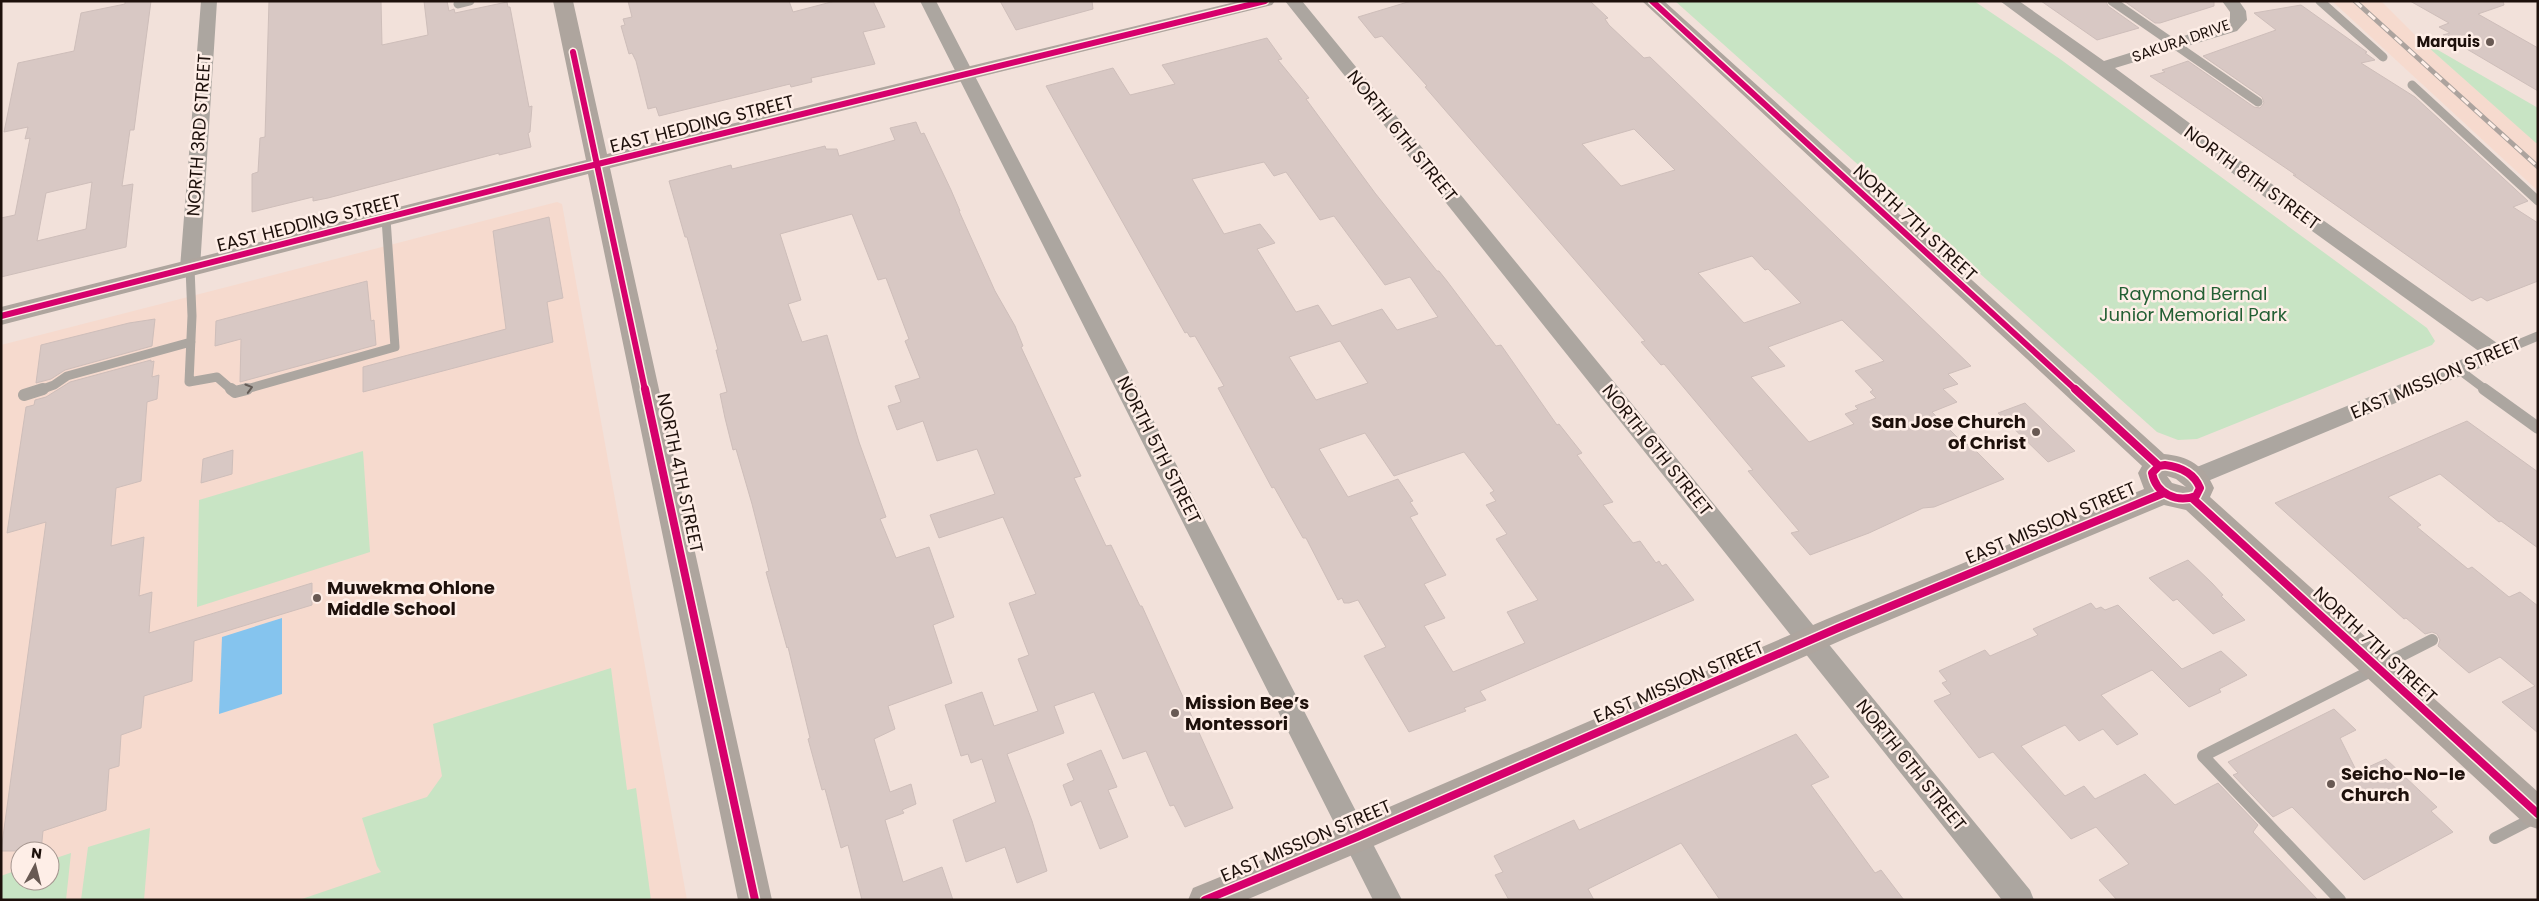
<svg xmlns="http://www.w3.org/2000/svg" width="2539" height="901" font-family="Poppins,sans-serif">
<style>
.built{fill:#f6dace;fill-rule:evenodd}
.green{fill:#c8e4c4}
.water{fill:#85c4ee}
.building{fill:#d8c8c4;stroke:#cebeba;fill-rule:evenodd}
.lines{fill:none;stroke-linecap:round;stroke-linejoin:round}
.lane-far1{stroke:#aca6a0;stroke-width:9}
.lane{stroke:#aca6a0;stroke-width:12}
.street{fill:#aca6a0;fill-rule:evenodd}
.secondary{fill:#aea59e;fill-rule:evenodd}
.rail-casing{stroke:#aca39e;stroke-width:5}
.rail{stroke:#feeee7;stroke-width:3;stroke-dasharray:9;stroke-linecap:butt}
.cycleway-far1-casing{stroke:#feeee7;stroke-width:9}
.cycleway-casing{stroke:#feeee7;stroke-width:11}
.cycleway-far1{stroke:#d6006c;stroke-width:6}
.cycleway{stroke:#d6006c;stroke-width:8}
.oneway{stroke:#645b56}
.poi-dot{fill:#685953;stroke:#feeee7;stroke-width:2}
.labels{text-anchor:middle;stroke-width:5;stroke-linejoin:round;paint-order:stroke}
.far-street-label{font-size:15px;fill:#1d100b;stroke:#feeee7}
.far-poi-label{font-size:15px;font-weight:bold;fill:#1d100b;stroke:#feeee7;text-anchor:end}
.street-label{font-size:18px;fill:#1d100b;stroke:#feeee7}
.park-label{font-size:18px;fill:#225f33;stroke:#feeee7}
.poi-label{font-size:18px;font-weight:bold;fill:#1d100b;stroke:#feeee7;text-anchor:start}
</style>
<rect width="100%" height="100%" fill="#f2e1da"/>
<path class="built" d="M2332,1H2381L2419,39L2538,144V191Z
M557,202L562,204L687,900H1V345ZM20,851H50V881H20Z"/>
<path class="green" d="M1675,1H1974L2060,59L2427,328L2435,341L2432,345L2197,439L2178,440L2157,432Z
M2419,39L2538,108V143H2536Z
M363,451L370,552L197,607L199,500Z
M611,668L627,790L636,788L651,900H299L381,872L377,866L362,818L427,797L442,776L433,724Z
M150,828L144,900H81L88,847Z
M71,853L66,900H1V876L20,869V881H50V860Z"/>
<path class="water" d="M282,618V694L219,714L222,637Z"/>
<path class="building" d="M125,1H151L134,130H130L122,186L133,184L126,247L1,277V218L15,215L30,138L25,139L28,127L4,132L18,63L74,51L81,13L125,4ZM92,182L86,229L37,241L46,193Z
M269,1H381L382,45L428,35L424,1H447L449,11L454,9L455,13L507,2L508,7H510L529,107L532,106L530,132L528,133L531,147L499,155V153L328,198L313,201V197L252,212V174L258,172L260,138L265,137Z
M628,1H789L793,12L835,1H873L885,27L863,32L875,64L811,78L812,82L791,87L790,84L659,116L656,107L648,109L636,61L632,53L629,54L621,26L625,25L623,19L632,17Z
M1000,1H1092L1093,9L1016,30Z
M1411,1H1590L1608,18L1605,19L1609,25L1644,58L1650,57L1971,366L1948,374L1958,384L1943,389L1957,402L1932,412L1965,445L1969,444L2004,479L1934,507L1923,508L1869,533L1810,555L1791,533L1799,531L1748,471L1753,470L1664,364L1661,365L1641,342L1645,341L1425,87L1427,86L1382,36L1375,38L1358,17ZM1634,129L1675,170L1621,186L1582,144ZM1752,256L1765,270L1768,269L1801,303L1744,323L1698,273ZM1842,320L1884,361L1855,371L1873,390L1870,392L1876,398L1855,406L1858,409L1845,414L1854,424L1809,442L1751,377L1785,366L1768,347Z
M2041,1H2106L2108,6L2139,28L2097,40Z
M2124,1H2214V6L2160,23H2155Z
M2410,1H2503L2504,5L2478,14L2538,48V91L2443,35L2450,33L2439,27L2449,23Z
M2301,5L2367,52L2365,53L2375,60L2361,63L2415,97L2528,201L2513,207L2538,223V281L2487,301L2481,297L2472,301L2293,175H2296L2150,76L2165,72L2162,70L2188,61L2254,107L2260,108L2264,103L2262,97L2203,56L2276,30L2254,13Z
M1267,38L1282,59L1278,60L1309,98L1306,99L1375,193L1437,271H1439L1447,281L1496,346L1501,345L1557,425L1559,424L1582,453L1577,455L1613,502L1603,505L1633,543L1640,541L1656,563L1659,561L1662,566L1666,564L1694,600L1480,691L1486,700L1464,708L1466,711L1409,732L1364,656L1386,647L1358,600L1349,603H1344L1342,598L1338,600L1306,538H1303L1274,487L1272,488L1218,388L1224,386L1195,336L1190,337L1187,332L1185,333L1046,86L1113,68L1130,95L1175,84L1162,65ZM1264,162L1274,176L1286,172L1320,220L1334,216L1385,285L1410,277L1438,317L1397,330L1382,309L1332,326L1318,305L1296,312L1257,249L1275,243L1260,224L1224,234L1192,179ZM1340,341L1368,383L1316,400L1289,357ZM1365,433L1394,476L1464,452L1494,491L1490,493L1496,501L1486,505L1507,534L1496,539L1538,600L1507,612L1525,643L1453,672L1424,626L1445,618L1424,584L1446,575L1410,517L1418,514L1410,502L1413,501L1398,479L1348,497L1319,449Z
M916,122L921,134L924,133L951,190L960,211H959L995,291L1015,326L1023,346L1021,347L1081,476L1074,478L1106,546L1111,545L1140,606H1142L1233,808L1185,827L1174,805L1170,806L1146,751L1123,759L1094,692L1054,706L1064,733L1007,754L1032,821L1047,871L1017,883L1005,847L966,862L953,820L996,802L982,759L971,763L968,754L961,756L945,705L982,692L994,726L1038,711L1018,659L1029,655L1009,603L1036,594L1003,517L939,538L930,515L995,494L977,449L937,461L923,421L897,430L888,406L901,402L895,386L920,378L905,341L909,339L886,278L878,280L852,214L780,234L801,300L788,304L802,342L827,335L859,442L886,517L880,519L896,558L929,547L954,617L933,625L952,683L888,706L895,729L874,739L890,792L911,784L916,804L902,810L904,813L885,820L903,882L942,867L953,900H862L848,845L841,848L825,789L822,790L808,739L810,738L788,647L787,648L766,572L769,571L752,504L736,449L733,450L725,418L720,394L727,392L716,350H718L687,237H685L669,181L731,165L732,169L825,146L826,149H837L839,156L895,140L890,128Z
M549,217L563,298L547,302L553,342L363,392V367L506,329L493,231Z
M367,281L371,321L374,320L376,345L240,382L241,339L215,346L216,321Z
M155,319L152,346L65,370L51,379L36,383L41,345L129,323Z
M151,360V362L154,361L152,377L159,375L157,399L147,402L141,481L116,488L111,546L144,537L139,596L152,592L149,633L312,583V605L194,641L192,681L144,696L141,728L121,735L119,766L109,769L106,810L43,831L41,851H1L46,522L7,533L26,407L34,405L35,400L46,397L70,382Z
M2025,403L2075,451L2048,462L1998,413Z
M2467,421L2538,472V548L2501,521L2499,522L2440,474L2388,497L2421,525L2417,527L2468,569L2472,567L2509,597L2520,592L2538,606V733L2502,702L2535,686L2500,657L2469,673L2438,646L2440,640L2437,634L2432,632L2425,634L2406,618L2404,619L2275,503Z
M233,450L232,474L201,483L203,459Z
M2188,560L2212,583L2223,595L2221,596L2245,620L2213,634L2177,599L2173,601L2149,578Z
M2091,603L2096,609L2101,607L2105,610L2118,605L2182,669L2221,651L2247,675L2219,689L2221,692L2189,707L2152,670L2101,695L2138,734L2117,745L2103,729L2079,741L2065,725L2021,746L2065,796L2084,786L2095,799L2145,774L2175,805L2218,783L2258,825L2253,832L2318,900H2117L2099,880L2129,864L2096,827L2071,839L1993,752L1979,758L1934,701L1951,694L1942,683L1947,681L1939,671L1985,650L1990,656L2038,635L2033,629Z
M2334,709L2356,730L2340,738L2357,772L2386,759L2437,807L2431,811L2453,832L2364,880L2292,807L2273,817L2233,775L2238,773L2228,762Z
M1796,734L1829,777L1811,785L1875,873L1881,870L1904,900H1720L1681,843L1588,889L1594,900H1509L1495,875L1503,872L1494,856L1574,820L1579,830Z
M1101,750L1117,787L1108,790L1128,837L1100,849L1081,801L1071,806L1063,785L1074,780L1067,764Z"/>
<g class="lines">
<path class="lane-far1" d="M2112,1L2258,102
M2320,1L2383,57
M458,4L470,1
M2412,85L2538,201
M190,268L192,316L189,382L217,377L232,390
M2497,353L2538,336
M2458,369L2486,390
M40,390L54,385L67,376L191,342
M243,390L395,347L386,219"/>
<path class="lane" d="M231,389L235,392L247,389
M2484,389L2538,428
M24,395L43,389
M2495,838L2536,817
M2340,900L2203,756L2432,640"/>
<path class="street" d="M201,1H217L200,268L197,273L190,275L183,273L180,268Z
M920,1H936L1402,900H1373Z
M1285,1H1302L2030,890L2034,900H2002Z
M2000,1H2019L2104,61L2225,23L2230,19V12L2222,1H2239L2246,11L2247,20L2237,31L2115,68L2276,187L2504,348L2508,353L2504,358L2203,483L2195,486L2187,483L2184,477L2187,471L2480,352L2262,195Z"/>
<path class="secondary" d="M553,1H573L607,154L1239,1H1275L1272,5L610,168L772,900H738L588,174L1,325V307L586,160Z
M1642,1H1664L2164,454C2188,456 2205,466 2214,488L2210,497L2538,792V829L2526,825L2186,510L2164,505L1849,637L1369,848L1246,900H1188L1193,888L1345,826L1827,619L2144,489L2138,473L2142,466ZM2167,476L2176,479L2186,487L2172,483Z"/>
<defs>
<path id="rail" d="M2355,1L2538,167"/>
</defs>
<use href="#rail" class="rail-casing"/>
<use href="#rail" class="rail"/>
<defs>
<path id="cycleway-far1" d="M1652,1L2076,390
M573,52L645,390
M1,316L561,173L1265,1"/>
<path id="cycleway" d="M645,389L755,900
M2075,389L2159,466
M2165,465C2181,467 2194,473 2200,488L2196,496C2177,503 2156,494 2152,473L2159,466Z
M2192,498L2538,814
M1205,900L1357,837L1838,628L2164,493"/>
</defs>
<use href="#cycleway-far1" class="cycleway-far1-casing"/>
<use href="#cycleway" class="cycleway-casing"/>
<use href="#cycleway-far1" class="cycleway-far1"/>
<use href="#cycleway" class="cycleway"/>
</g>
<defs><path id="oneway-chevron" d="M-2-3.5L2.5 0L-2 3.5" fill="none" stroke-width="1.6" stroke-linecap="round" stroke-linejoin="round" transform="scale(1.25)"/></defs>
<use class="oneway" href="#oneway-chevron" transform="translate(249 388) rotate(-16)"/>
<g class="poi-dot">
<circle cx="2490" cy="42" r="5"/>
<circle cx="2036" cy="432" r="5"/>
<circle cx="317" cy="598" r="5"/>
<circle cx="1175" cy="713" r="5"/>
<circle cx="2331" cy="784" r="5"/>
</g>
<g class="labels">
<g class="far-street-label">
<text transform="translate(2181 41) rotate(-19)" y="5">SAKURA DRIVE</text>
</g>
<g class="far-poi-label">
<text x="2480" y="47">Marquis</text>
</g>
<g class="street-label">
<text transform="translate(702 124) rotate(-14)" y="6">EAST HEDDING STREET</text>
<text transform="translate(199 135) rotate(-86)" y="6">NORTH 3RD STREET</text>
<text transform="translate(1402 136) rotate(51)" y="6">NORTH 6TH STREET</text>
<text transform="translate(2252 178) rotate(36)" y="6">NORTH 8TH STREET</text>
<text transform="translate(309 223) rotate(-14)" y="6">EAST HEDDING STREET</text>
<text transform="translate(1915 223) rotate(43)" y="6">NORTH 7TH STREET</text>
<text transform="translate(2436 378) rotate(-23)" y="6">EAST MISSION STREET</text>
<text transform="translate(1159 450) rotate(63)" y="6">NORTH 5TH STREET</text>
<text transform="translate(1657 450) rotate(51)" y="6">NORTH 6TH STREET</text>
<text transform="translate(680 473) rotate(78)" y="6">NORTH 4TH STREET</text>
<text transform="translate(2051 523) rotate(-23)" y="6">EAST MISSION STREET</text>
<text transform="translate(2375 645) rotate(43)" y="6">NORTH 7TH STREET</text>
<text transform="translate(1679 682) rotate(-23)" y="6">EAST MISSION STREET</text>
<text transform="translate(1911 765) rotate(51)" y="6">NORTH 6TH STREET</text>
<text transform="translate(1306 841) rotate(-23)" y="6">EAST MISSION STREET</text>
</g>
<g class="park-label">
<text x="2193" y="300">Raymond Bernal<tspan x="2193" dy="21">Junior Memorial Park</tspan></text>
</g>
<g class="poi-label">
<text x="2026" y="428" text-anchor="end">San Jose Church<tspan x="2026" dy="21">of Christ</tspan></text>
<text x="327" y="594">Muwekma Ohlone<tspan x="327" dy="21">Middle School</tspan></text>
<text x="1185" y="709">Mission Bee’s<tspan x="1185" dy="21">Montessori</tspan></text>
<text x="2341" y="780">Seicho-No-Ie<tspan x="2341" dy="21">Church</tspan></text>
</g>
</g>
<rect width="2539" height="901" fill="none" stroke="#1d100b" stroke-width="5"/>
<g transform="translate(35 866) rotate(7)"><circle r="24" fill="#feeee7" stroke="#a4958f"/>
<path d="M0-4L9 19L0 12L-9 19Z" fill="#685953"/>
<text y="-8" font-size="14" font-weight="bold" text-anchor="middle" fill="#1d100b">N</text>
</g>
</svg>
